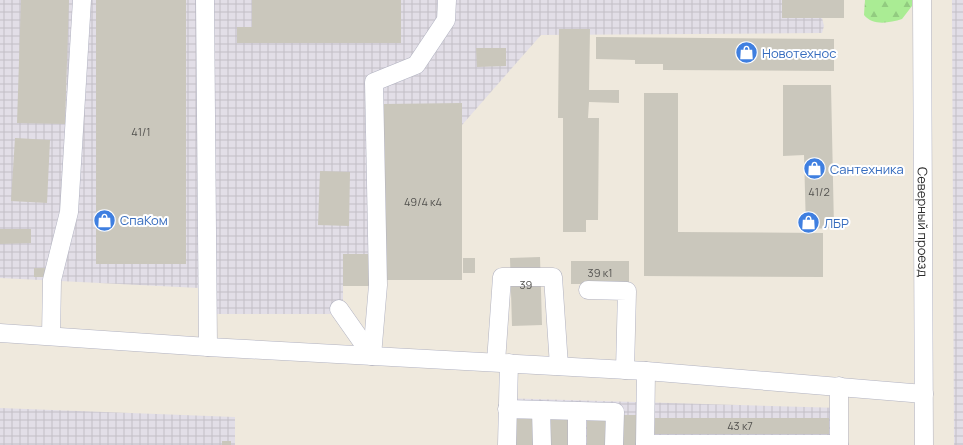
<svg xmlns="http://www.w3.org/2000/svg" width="963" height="445" font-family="Manrope,sans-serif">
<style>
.industrial{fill:url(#industrial-grid)}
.forest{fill:url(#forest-firs)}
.building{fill:#cac7bc}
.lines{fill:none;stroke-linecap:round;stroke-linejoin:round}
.minor-casing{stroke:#b1b2c1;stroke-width:19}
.minor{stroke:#fff;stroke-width:18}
.labels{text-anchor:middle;stroke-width:4;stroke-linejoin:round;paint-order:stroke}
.number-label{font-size:11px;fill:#545350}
.shop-label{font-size:13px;fill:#366cbe;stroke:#fff;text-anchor:start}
.street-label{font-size:13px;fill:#2c2c2c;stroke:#fff}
</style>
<defs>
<pattern id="industrial-grid" width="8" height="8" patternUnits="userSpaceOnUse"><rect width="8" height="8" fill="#e2dee7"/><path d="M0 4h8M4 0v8" fill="none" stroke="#c2bfc6"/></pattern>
<pattern id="forest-firs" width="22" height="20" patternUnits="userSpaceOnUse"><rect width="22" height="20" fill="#aaec94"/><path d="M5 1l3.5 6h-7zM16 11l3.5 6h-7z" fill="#92cb80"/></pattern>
</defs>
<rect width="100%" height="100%" fill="#efe9dd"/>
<path class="industrial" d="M0,0H782V18H822L824,26L822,33L541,35L462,125V280H385L384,285L343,286V300L339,309L334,314H209L199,288L0,278Z
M952,0H963V445H954Z
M499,398L841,408V445H499Z
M0,408L235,417V445H0Z"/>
<path class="forest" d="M865,0H912V6L902,19C889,23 873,26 864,15Z"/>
<path class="building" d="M21,0H69L65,124L17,123Z
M96,0H186V264H96Z
M252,0H401V43H237V27H252Z
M782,0H844V18H782Z
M559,29H590L589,90H619V103L589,102L588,118H599L598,220H586V232H563V118H558Z
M596,37L834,39V71L663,70V64H635V60L596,59Z
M476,48H506V66L477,67Z
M783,85H831L834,228L806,229L804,155L783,156Z
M644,93H678V232L823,233V277L644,276Z
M462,103V280H384V104Z
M15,138L50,140L47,203L11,201Z
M320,171L350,172L349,226L318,225Z
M0,229H31V243L0,244Z
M343,254H371L372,286H343Z
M540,257L542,325L512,326L510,258Z
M463,258H475V273H463Z
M571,261H629V284H571Z
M34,268H45V277H34Z
M587,414H606V445H587Z
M618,415H639L638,445H618Z
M651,418H829V434H651Z
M515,419H535V445H516Z
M547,419H568V445H547Z
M222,441H231V445H222Z"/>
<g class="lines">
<defs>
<g id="minor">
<path d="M205,0L208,347"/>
<path id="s1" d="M922,0L924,445"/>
<path d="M588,290L627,291L625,370"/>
<path d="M339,309L372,356"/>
<path d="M0,333L208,347L646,371L924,394"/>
<path d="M51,336L52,280L69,212L82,0"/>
<path d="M372,356L378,285L374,82L416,65L446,20L447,0"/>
<path d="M496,362L502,277H553L559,366"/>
<path d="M507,409L615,412L614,445"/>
<path d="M541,410L542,445"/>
<path d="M645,444H839"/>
<path d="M507,445L509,363"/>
<path d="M577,445V411"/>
<path d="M645,445L646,371"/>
<path d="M839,445V386"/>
</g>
</defs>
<use href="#minor" class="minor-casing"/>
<use href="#minor" class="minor"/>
</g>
<defs>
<symbol id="shop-disc" viewBox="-11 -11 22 22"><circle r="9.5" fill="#3f7fe0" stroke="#fff"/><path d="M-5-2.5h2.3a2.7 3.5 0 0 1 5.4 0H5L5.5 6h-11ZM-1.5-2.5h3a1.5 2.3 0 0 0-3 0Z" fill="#fff"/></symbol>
</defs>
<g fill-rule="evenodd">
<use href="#shop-disc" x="734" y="40" width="25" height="25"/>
<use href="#shop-disc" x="802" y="156" width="25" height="25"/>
<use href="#shop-disc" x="92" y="208" width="25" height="25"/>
<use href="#shop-disc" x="796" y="210" width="25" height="25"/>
</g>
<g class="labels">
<g class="number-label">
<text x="141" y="136">41/1</text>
<text x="819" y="196">41/2</text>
<text x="423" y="206">49/4 к4</text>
<text x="600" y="277">39 к1</text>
<text x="526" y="289">39</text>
<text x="740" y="430">43 к7</text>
</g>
<g class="shop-label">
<text x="762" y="58">Новотехнос</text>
<text x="830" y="174">Сантехника</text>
<text x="120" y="225">СпаКом</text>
<text x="824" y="228">ЛБР</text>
</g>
<g class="street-label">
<text dy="5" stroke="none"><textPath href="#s1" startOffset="222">Северный проезд</textPath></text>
</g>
</g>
</svg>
